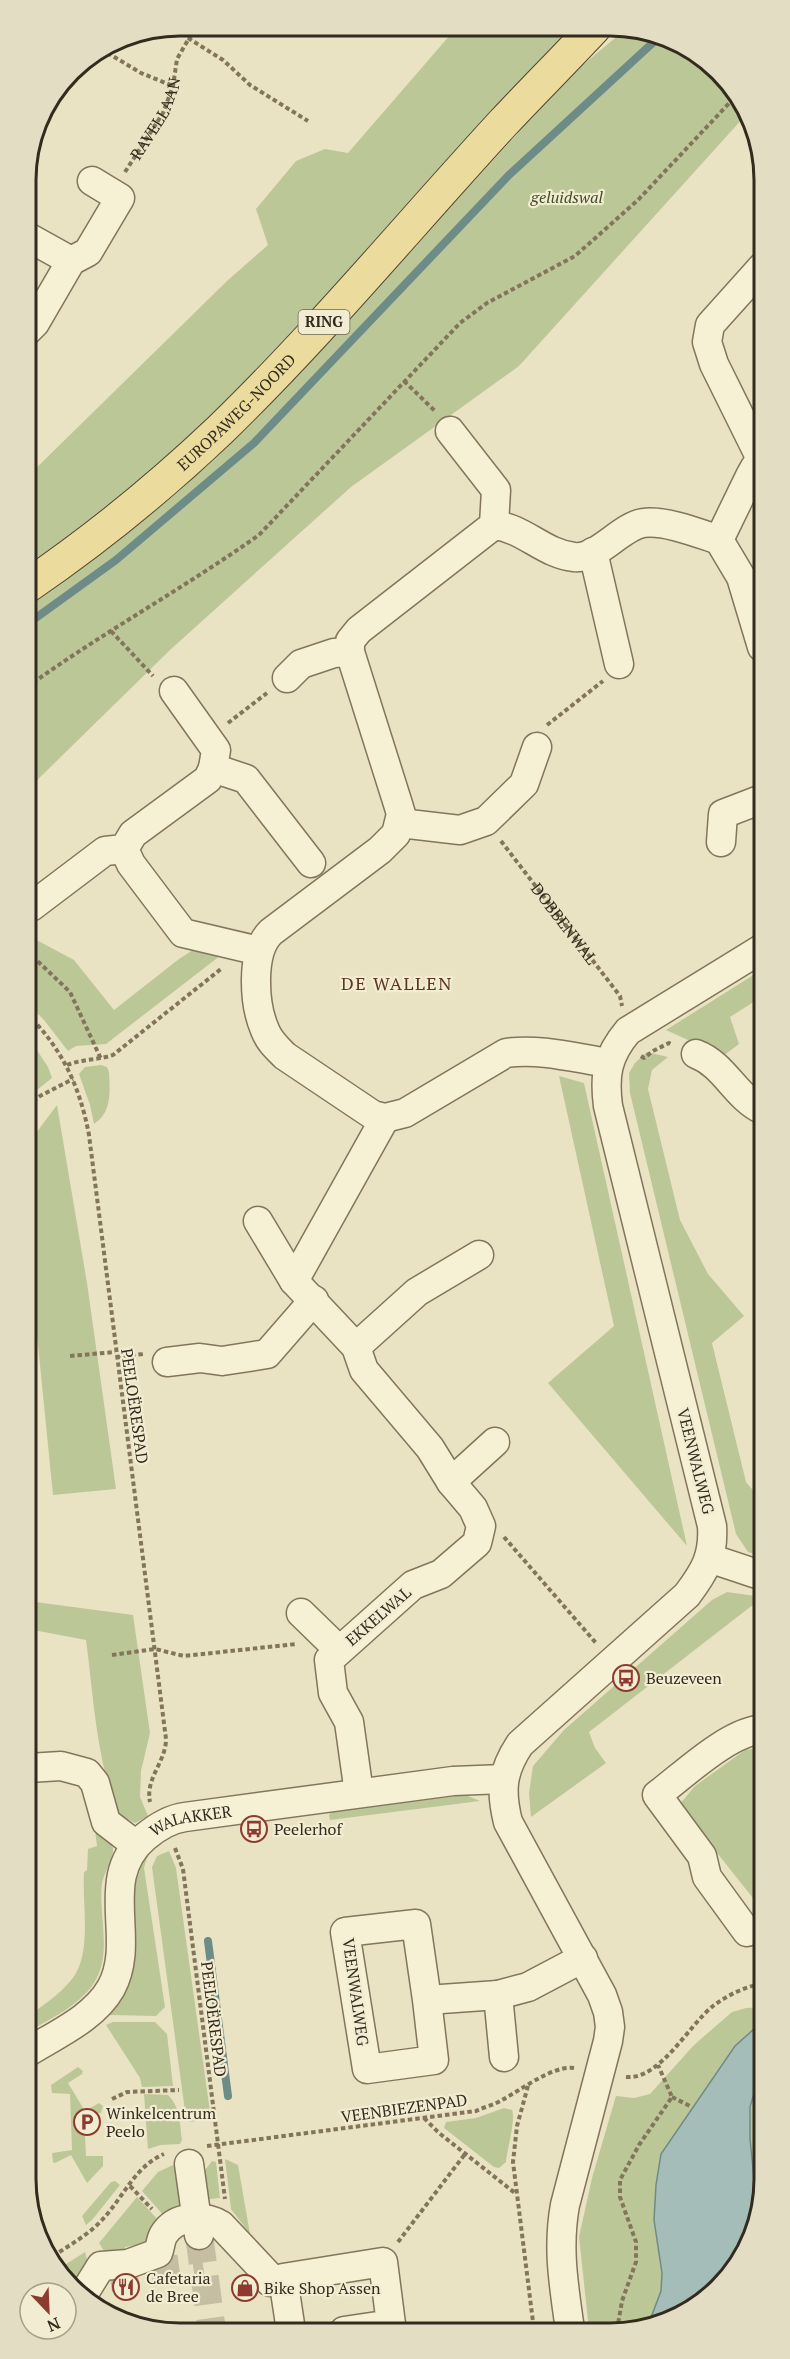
<svg xmlns="http://www.w3.org/2000/svg" width="790" height="2359" font-family="'PT Serif',serif">
<style>
.green{fill:#bcc798}
.water{fill:#a5bdb9;stroke:#6d8b87;stroke-width:1.5}
.lines{fill:none;stroke-linecap:round;stroke-linejoin:round}
.stream{stroke:#6d8b87;stroke-width:8}
.minor-tunnel{stroke:#c6bea2;stroke-width:28;stroke-dasharray:28 14;stroke-linecap:butt}
.minor-casing{stroke:#83755b;stroke-width:31}
.major-casing{stroke:#51432f;stroke-width:35}
.path{stroke:#83755b;stroke-width:4;stroke-dasharray:4.5 3;stroke-linecap:butt}
.minor{stroke:#f6f0d5;stroke-width:28}
.major{stroke:#ebdc9d;stroke-width:33}
.labels{text-anchor:middle;stroke-width:4.5;stroke-linejoin:round;paint-order:stroke}
.shield{fill:#f2edd2;stroke:#6d6554;stroke-width:1.5}
.shield-label{font-size:15px;font-weight:bold;fill:#342b1e}
.street-label{font-size:16px;fill:#342b1e;stroke:#f2edd2}
.park-label{font-size:16px;font-style:italic;fill:#404f26;stroke:#f2edd2}
.poi-label{font-size:16px;fill:#342b1e;stroke:#f2edd2;text-anchor:start}
.neighbourhood-label{font-size:18px;letter-spacing:1.5px;fill:#5d3521;stroke:#f2edd2}
.rim{fill:none;stroke:#342b1e;stroke-width:3}
</style>
<rect width="100%" height="100%" fill="#eae3c3"/>
<path class="green" d="M457,27L572,28C449,154 339,293 212,415C154,471 91,520 26,568V478L227,281L268,245L256,209L296,161L325,149L348,153Z
M627,28L641,29L720,71L744,117L519,366L351,487L170,650L27,790L26,605L76,570L388,275L582,63L584,64Z
M27,933L29,936L74,960L114,1010L179,959L196,948L225,952L106,1044L76,1046L68,1051L44,1020L27,1003Z
M763,969V996L730,1017L739,1044L723,1056L666,1030Z
M27,1035L48,1067L52,1078L27,1098Z
M647,1052L668,1057L652,1070L648,1089L680,1220L708,1274L744,1316L712,1343L746,1482L763,1502V1557L748,1552L736,1534L630,1093L629,1073L635,1063Z
M101,1065L107,1067L109,1072C110,1091 112,1113 94,1124L90,1105L79,1074L85,1067Z
M559,1076L584,1083L687,1546L548,1383L614,1326Z
M57,1105L87,1283L116,1489L53,1495L35,1315L27,1301V1145Z
M727,1592L763,1597L589,1732L595,1748L606,1763L531,1817L529,1793L533,1766L564,1730L712,1600Z
M28,1601L133,1615L150,1733L141,1771L140,1797L148,1816L135,1823L119,1815C96,1761 94,1699 86,1640L28,1629Z
M764,1747V1912L679,1805L695,1786L745,1750Z
M458,1795L468,1796L480,1801L330,1820L329,1815L332,1811Z
M95,1830C102,1835 113,1839 113,1849C114,1858 104,1872 102,1884C98,1917 113,1952 94,1983C79,2006 51,2018 28,2032V2016C44,2005 66,1990 76,1973C91,1947 82,1902 84,1872L87,1870L88,1849L97,1846Z
M169,1851L176,1868L211,2119L190,2122L186,2118L182,2089L152,1867L157,1856Z
M148,1853L144,1868L165,2007L156,2016L109,2015H106C124,1997 135,1972 136,1947C136,1912 121,1881 148,1853Z
M764,2007V2020L735,2046L661,2154L656,2185L654,2220L662,2273L661,2291L647,2328L641,2330H589L579,2237L592,2178L616,2096L634,2098L650,2094L694,2045L732,2012L746,2008Z
M113,2022H155L167,2034L173,2086L142,2087L140,2078L106,2025Z
M78,2067L83,2071L82,2074L68,2083L85,2111L99,2103L103,2106L101,2113L84,2114L86,2156H103V2166L87,2183L71,2155L55,2163L53,2162L52,2153L72,2150L70,2094L52,2093L51,2085Z
M764,2073V2189L758,2218C753,2176 738,2109 764,2073Z
M144,2094L168,2095C180,2106 180,2125 182,2140L180,2144L161,2145L148,2149Z
M504,2108L512,2110C516,2119 507,2150 506,2162L499,2168L494,2167L444,2128L446,2122L476,2118Z
M225,2159L238,2165L250,2234L231,2209Z
M212,2161L216,2162L220,2198L201,2200L199,2178Z
M173,2165L183,2176L185,2204L165,2217L142,2191L158,2172Z
M115,2181L120,2185L92,2220L86,2225L82,2216L111,2182Z
M137,2197L160,2222L151,2243L125,2247L126,2260L111,2262L99,2243Z
M85,2252L90,2271L74,2284L69,2285L60,2268Z"/>
<path class="water" d="M764,2020V2073L757,2083L750,2107V2139L758,2218L753,2238L726,2281L687,2313L647,2328L661,2291L662,2273L654,2220L656,2185L661,2154L735,2046Z"/>
<g class="lines">
<path class="stream" d="M26,625L116,560L254,443L509,175L658,38
M208,1941L228,2096"/>
<path class="minor-tunnel" d="M199,2235L212,2331
M110,2278L203,2265"/>
<defs>
<g id="minor">
<path d="M26,236L71,261"/>
<path d="M762,267L710,325L707,342L714,364L762,461"/>
<path d="M26,332L35,323L71,261L88,252L120,198L92,181"/>
<path d="M450,431L496,490L494,525"/>
<path d="M719,540L741,577L762,647"/>
<path d="M593,552L619,664"/>
<path d="M287,678L301,664L334,653L350,652"/>
<path d="M174,691L216,750L213,768L246,779L311,863"/>
<path d="M400,823L460,830L486,821L524,784L537,747"/>
<path d="M721,842L723,814L762,799"/>
<path d="M124,849L131,864L183,933L259,951"/>
<path d="M31,907L105,851L124,849L133,834L208,779L213,768"/>
<path d="M696,1054C725,1065 735,1097 763,1110"/>
<path d="M608,1063C575,1058 540,1048 506,1053L405,1113L385,1118L373,1115L285,1056C277,1048 269,1041 265,1030C254,1005 250,952 271,932L380,850L396,834L401,814L398,804L350,652V641L359,630L494,525C524,528 544,554 574,557C597,560 620,527 643,523C665,520 698,533 719,540L750,476L755,467L762,463"/>
<path d="M258,1221L294,1281L356,1347L364,1370L430,1448L451,1482L473,1508L481,1526L477,1543L441,1574L413,1585L329,1660L333,1693L349,1722L359,1793"/>
<path d="M294,1281L385,1118"/>
<path d="M356,1347L417,1292L479,1255"/>
<path d="M167,1362L200,1358L222,1361L267,1354L314,1300"/>
<path d="M451,1482L495,1442"/>
<path d="M709,1558L763,1576"/>
<path d="M301,1613L339,1650"/>
<path d="M28,1768L61,1766L87,1773L95,1783L106,1822L136,1845"/>
<path d="M747,1932L707,1877L702,1856L657,1795C685,1774 729,1731 764,1729"/>
<path d="M498,1995L504,2057"/>
<path d="M427,2000L434,2060L367,2069L345,1932L416,1924L427,2000L498,1995L528,1987L583,1958"/>
<path id="s3" d="M28,2052C57,2034 94,2018 111,1988C138,1939 96,1879 145,1837C157,1827 170,1819 185,1817L453,1781L504,1779"/>
<path d="M189,2164L199,2235"/>
<path d="M83,2295L101,2266L128,2264L158,2253C161,2246 160,2240 164,2234C176,2215 204,2215 221,2225L269,2276L270,2282L276,2281L284,2286"/>
<path d="M570,2330C564,2286 557,2249 565,2205L608,2041L610,2027L608,2012L602,1995L508,1822C500,1790 502,1771 520,1744L687,1595C705,1571 714,1556 712,1526L608,1106C604,1075 607,1056 628,1031L763,948"/>
<path d="M291,2331L283,2278L383,2262L391,2324L344,2331"/>
</g>
<g id="major">
<path id="s4" d="M26,587C95,540 160,487 220,430C320,333 409,225 503,123C533,91 564,60 594,28"/>
</g>
</defs>
<use href="#minor" class="minor-casing"/>
<use href="#major" class="major-casing"/>
<g class="path">
<path d="M188,38L223,60L250,85L308,121"/>
<path d="M101,49L141,73L173,86"/>
<path id="s1" d="M125,172L163,113L173,86L177,59L196,26"/>
<path d="M404,381L435,411"/>
<path d="M111,631L153,676"/>
<path d="M27,687C102,633 184,588 259,535L460,323L487,303L575,256L638,200L734,98"/>
<path d="M228,723L267,693"/>
<path d="M547,725L603,681"/>
<path id="s2" d="M501,841L620,996L622,1006"/>
<path d="M27,951L70,992L101,1059"/>
<path d="M30,953V933"/>
<path d="M27,1014C62,1048 80,1087 89,1135L166,1739C166,1762 145,1778 150,1802"/>
<path d="M641,1056L644,1058L653,1051L669,1043L673,1045"/>
<path d="M67,1065C82,1059 98,1060 113,1055L221,969"/>
<path d="M27,1106L40,1096L73,1079"/>
<path d="M70,1356L115,1352"/>
<path d="M116,1357L144,1354"/>
<path d="M504,1537L596,1643"/>
<path d="M112,1655L155,1649L184,1656L296,1644"/>
<path d="M175,1848L183,1869L225,2199"/>
<path d="M757,1954L764,1963"/>
<path d="M626,2077C660,2080 688,2026 713,2006C729,1994 745,1987 764,1983"/>
<path d="M528,2086L517,2126L513,2162L534,2330"/>
<path d="M672,2097L692,2107"/>
<path d="M112,2099L127,2092L179,2090"/>
<path d="M424,2118L439,2133L515,2193"/>
<path d="M207,2146L476,2111C484,2107 494,2105 502,2100C521,2090 553,2065 574,2068"/>
<path d="M130,2186L152,2209"/>
<path d="M398,2242L465,2154"/>
<path d="M53,2256C70,2245 88,2235 102,2220C123,2198 135,2166 164,2154"/>
<path d="M617,2330L622,2301L636,2262V2242L620,2197V2180L639,2145L672,2097L658,2065"/>
</g>
<use href="#minor" class="minor"/>
<use href="#major" class="major"/>
</g>
<defs>
<symbol id="bus-ring" viewBox="-11 -11 22 22"><circle r="9.5" fill="#f2edd2" stroke="#8d3b30" stroke-width="1.5"/><path d="M-5-6H5V4H4V6H2V4H-2V6H-4V4H-5ZM-3.5-4V0h7V-4ZM-3.5 1.2v1.5H-2V1.2ZM2 1.2v1.5H3.5V1.2Z" fill="#8d3b30"/></symbol>
<symbol id="parking-ring" viewBox="-11 -11 22 22"><circle r="9.5" fill="#f2edd2" stroke="#8d3b30" stroke-width="1.5"/><path d="M-3.5-5.5H1a3.5 3.5 0 0 1 0 7H-1V5.5H-3.5ZM-1-3.4V-.6H.8a1.4 1.4 0 0 0 0-2.8Z" fill="#8d3b30"/></symbol>
<symbol id="restaurant-ring" viewBox="-11 -11 22 22"><circle r="9.5" fill="#f2edd2" stroke="#8d3b30" stroke-width="1.5"/><path d="M-5-6h1v4h1v-4h1v4h1v-4h1v5L-1.5 .5V6h-2V.5L-5-1ZM5-6V6H3V1.5H1.5Q1.5-4 5-6Z" fill="#8d3b30"/></symbol>
<symbol id="shop-ring" viewBox="-11 -11 22 22"><circle r="9.5" fill="#f2edd2" stroke="#8d3b30" stroke-width="1.5"/><path d="M-5-2.5h2.3a2.7 3.5 0 0 1 5.4 0H5L5.5 6h-11ZM-1.5-2.5h3a1.5 2.3 0 0 0-3 0Z" fill="#8d3b30"/></symbol>
</defs>
<g fill-rule="evenodd">
<use href="#bus-ring" x="611" y="1663" width="30" height="30"/>
<use href="#bus-ring" x="239" y="1814" width="30" height="30"/>
<use href="#parking-ring" x="72" y="2107" width="30" height="30"/>
<use href="#restaurant-ring" x="111" y="2272" width="30" height="30"/>
<use href="#shop-ring" x="230" y="2273" width="30" height="30"/>
</g>
<g class="labels">
<rect class="shield" x="298.5" y="310" width="51" height="24" rx="4.5"/>
<g class="shield-label">
<text x="324" y="327">RING</text>
</g>
<g class="street-label">
<text dy="6" stroke="none"><textPath href="#s1" startOffset="62">RAVELLAAN</textPath></text>
<text dy="6" stroke="none"><textPath href="#s4" startOffset="274">EUROPAWEG-NOORD</textPath></text>
<text dy="6" stroke="none"><textPath href="#s2" startOffset="104">DOBBENWAL</textPath></text>
<text transform="translate(135 1406) rotate(82)" y="6">PEELOËRESPAD</text>
<text transform="translate(696 1461) rotate(76)" y="6">VEENWALWEG</text>
<text transform="translate(378 1616) rotate(-41)" y="6">EKKELWAL</text>
<text dy="6" stroke="none"><textPath href="#s3" startOffset="316">WALAKKER</textPath></text>
<text transform="translate(356 1992) rotate(82)" y="6">VEENWALWEG</text>
<text transform="translate(214 2019) rotate(83)" y="6">PEELOËRESPAD</text>
<text transform="translate(404 2108) rotate(-8)" y="6">VEENBIEZENPAD</text>
</g>
<g class="park-label">
<text x="567" y="203">geluidswal</text>
</g>
<g class="poi-label">
<text x="646" y="1684">Beuzeveen</text>
<text x="274" y="1835">Peelerhof</text>
<text x="106" y="2119">Winkelcentrum<tspan x="106" dy="18">Peelo</tspan></text>
<text x="146" y="2284">Cafetaria<tspan x="146" dy="18">de Bree</tspan></text>
<text x="264" y="2294">Bike Shop Assen</text>
</g>
<g class="neighbourhood-label">
<text x="397" y="990">DE WALLEN</text>
</g>
</g>
<path d="M0 0H790V2359H0ZM180 36H610A144 144 0 0 1 754 180V2179A144 144 0 0 1 610 2323H180A144 144 0 0 1 36 2179V180A144 144 0 0 1 180 36Z" fill="#e3ddc4" fill-rule="evenodd"/>
<path class="rim" d="M180 36H610A144 144 0 0 1 754 180V2179A144 144 0 0 1 610 2323H180A144 144 0 0 1 36 2179V180A144 144 0 0 1 180 36Z"/>
<g transform="translate(48 2311) rotate(157)"><circle r="28" fill="#f2edd2" stroke="#a69f8a" stroke-width="1.5"/>
<path d="M0-4.5L10 22L0 15L-10 22Z" fill="#8d3b30"/>
<text y="-9" font-size="16" font-weight="bold" text-anchor="middle" fill="#342b1e">N</text>
</g>
</svg>
